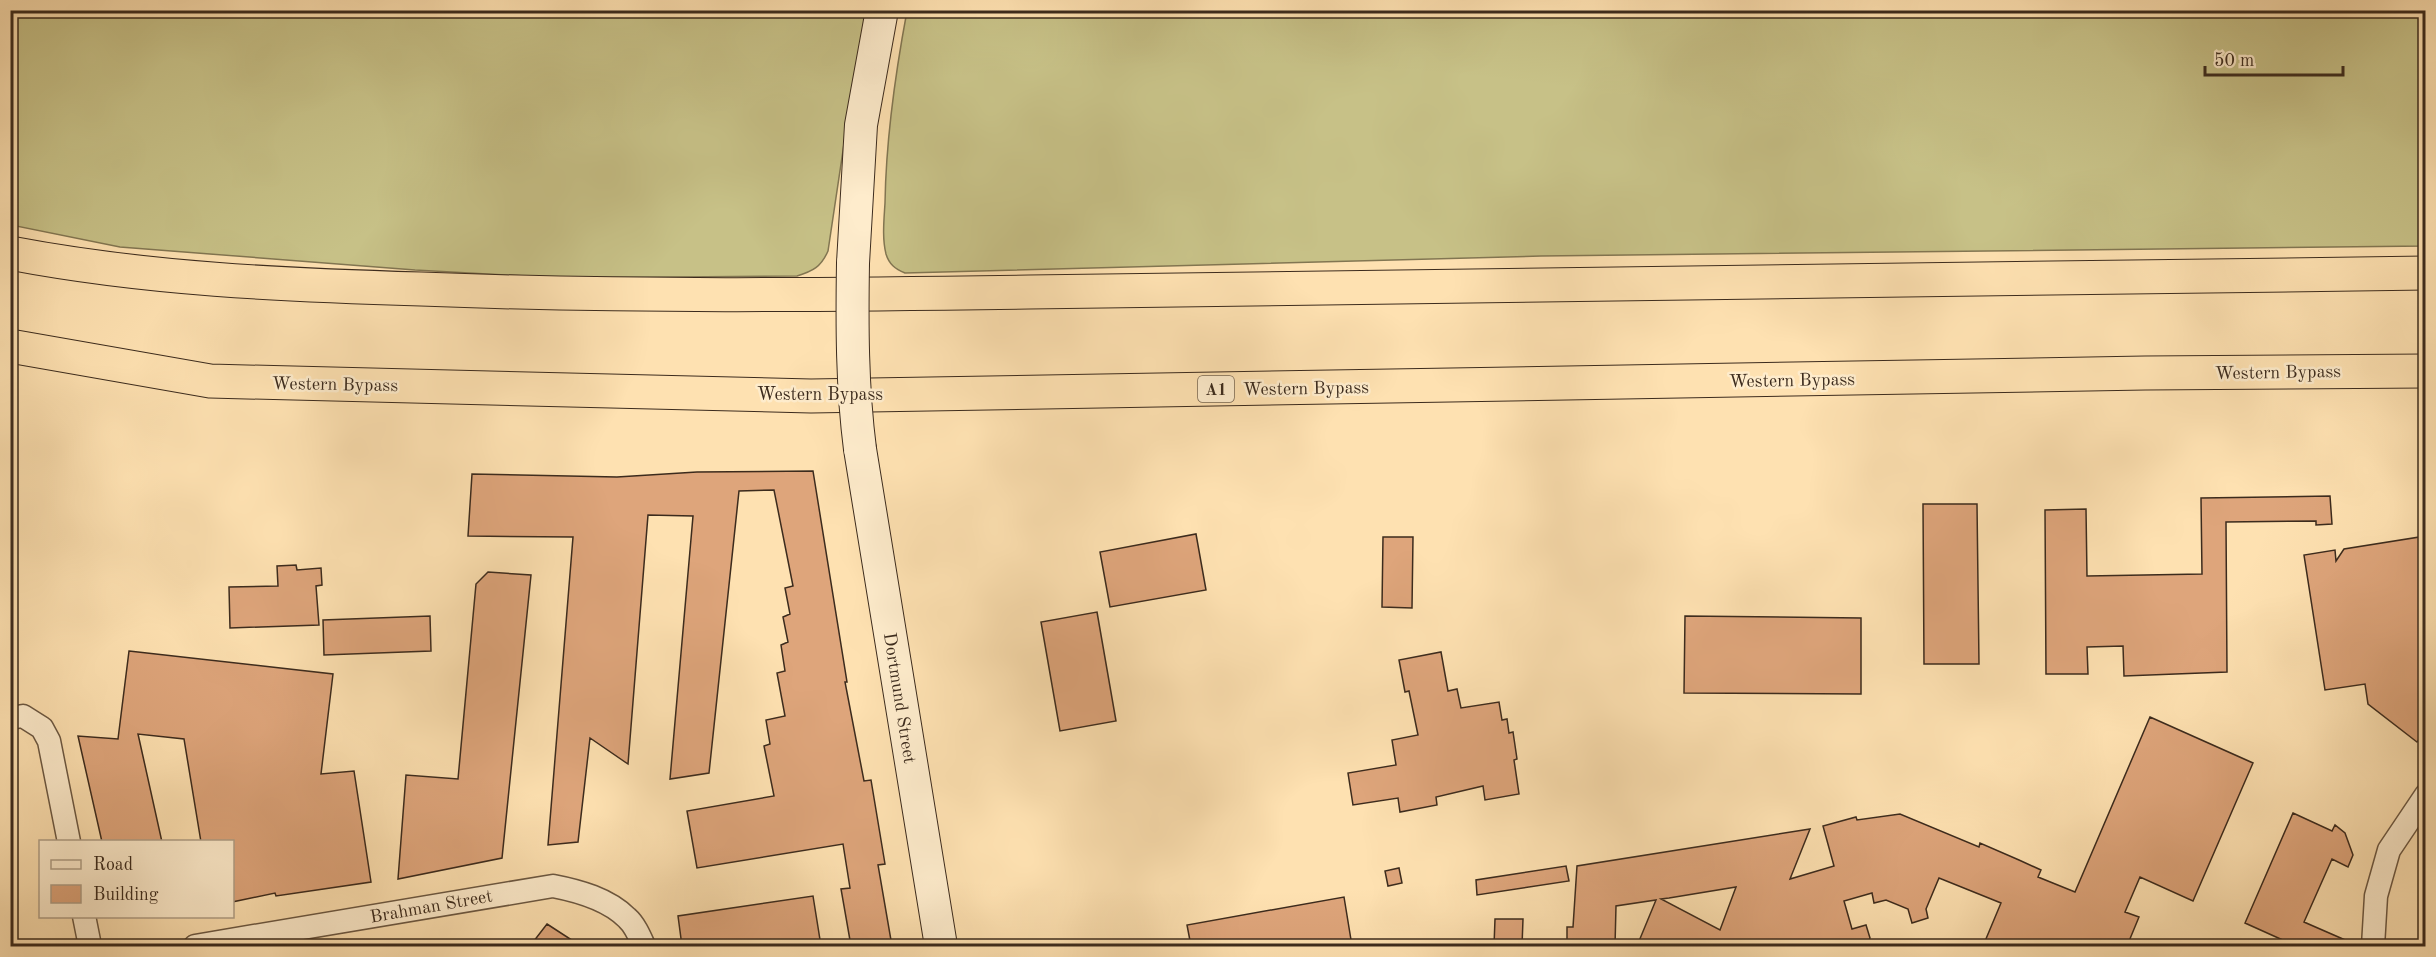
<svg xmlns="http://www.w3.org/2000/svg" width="2436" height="957" font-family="'Old Standard TT',serif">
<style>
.grass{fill:#c7c187;stroke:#827652;stroke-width:1.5}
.building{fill:#dea57b;stroke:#3c2b1d;stroke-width:1.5;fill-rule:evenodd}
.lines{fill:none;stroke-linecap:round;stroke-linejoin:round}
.street-casing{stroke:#6c5842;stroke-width:25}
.secondary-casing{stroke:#3c2b1d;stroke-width:34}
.highway-casing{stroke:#3c2b1d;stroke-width:35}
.street{stroke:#feeccc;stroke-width:22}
.secondary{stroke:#feeccc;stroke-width:32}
.highway{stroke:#fee1b1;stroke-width:33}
.secondary-bridge-casing{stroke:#3c2b1d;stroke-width:34;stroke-linecap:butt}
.secondary-bridge{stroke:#feeccc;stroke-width:32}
.labels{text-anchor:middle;stroke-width:5;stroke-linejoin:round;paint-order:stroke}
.shield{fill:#feeccc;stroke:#766552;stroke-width:1.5}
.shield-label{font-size:16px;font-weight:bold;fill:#3c2b1d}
.street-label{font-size:18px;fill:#3c2b1d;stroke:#feeccc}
</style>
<rect width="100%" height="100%" fill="#fee1b1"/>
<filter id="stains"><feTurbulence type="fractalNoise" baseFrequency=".00333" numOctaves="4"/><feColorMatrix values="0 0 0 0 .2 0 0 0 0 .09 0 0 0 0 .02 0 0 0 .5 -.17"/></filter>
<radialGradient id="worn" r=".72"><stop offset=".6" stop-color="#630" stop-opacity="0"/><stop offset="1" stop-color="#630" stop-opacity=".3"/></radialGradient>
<path class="grass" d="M10,11H868L854,77L828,251C821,267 813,271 797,276L561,278L415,270L120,247L11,225Z
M907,11H2425V246L1541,256L905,273C895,269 889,264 886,254C882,238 884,220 885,203C886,138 895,75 907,11Z"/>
<path class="building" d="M813,471L847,682H845L864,781L871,780L885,864L878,865L892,946H851L841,889L850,888L843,844L697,868L687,811L774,796L764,746L770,744L766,720L785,716L777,673L785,671L781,645L788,642L783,617L790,614L785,588L793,586L774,490L739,491L709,773L670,779L693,516L648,515L628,764L590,738L578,842L548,845L573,537L468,536L472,474L617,477L697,472Z
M2330,496L2332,524L2316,525V521L2226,522L2227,672L2124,676L2123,646L2087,647L2088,674H2046L2045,510L2086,509L2087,576L2202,574L2201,498Z
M1923,504H1977L1979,664H1924Z
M1196,534L1206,590L1110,607L1100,552Z
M2426,536V731L2417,742L2368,704L2365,684L2325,690L2304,555L2335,550L2336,561L2344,549Z
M1383,537H1413L1412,608L1382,607Z
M296,565L297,570L321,568L322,585L316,586L319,625L230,628L229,587L278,586L277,566Z
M488,572L531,575L502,858L398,879L406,775L458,779L476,584Z
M1097,612L1116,721L1060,731L1041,622Z
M430,616L431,651L324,655L323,620Z
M1685,616L1861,618V694L1684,693Z
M129,651L333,674L321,774L354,771L371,882L276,896L275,893L232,902V842H201L184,739L138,734L162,842H102L78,736L118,739Z
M1441,652L1448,691L1457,689L1461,708L1499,702L1502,720L1507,719L1509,733L1513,732L1517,759L1514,760L1519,794L1485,800L1483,786L1436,797L1437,805L1400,812L1398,798L1353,805L1348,773L1396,765L1392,740L1418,735L1409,691L1405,692L1399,660Z
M2150,717L2253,763L2193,901L2140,877L2125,912L2139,917L2127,946H1983L2001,903L1939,878L1926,909L1928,918L1912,923L1908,909L1886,900L1874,903L1872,893L1844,901L1852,929L1866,925L1870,938L1866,946H1637L1656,900L1616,906L1615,946H1567V927H1573L1577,866L1810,829L1790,879L1834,866L1823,826L1856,817L1857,820L1900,814L1979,847L1980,843L2019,860L2041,870L2038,877L2075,892ZM1736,887L1720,930L1661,899L1669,898Z
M2293,813L2332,831L2335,825L2345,833L2353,855L2348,867L2332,859L2304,922L2359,946H2296L2245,923Z
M1566,866L1569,881L1477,895L1476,880Z
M1399,868L1402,883L1388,886L1385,871Z
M813,896L821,946H682L678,916Z
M1344,897L1352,946H1191L1187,925Z
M1495,919H1523L1522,946H1494Z
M547,924L581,946H530Z"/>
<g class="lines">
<defs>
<path id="street" d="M10,718L23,716L42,728L49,741L69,842
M84,916L90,946
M195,946L553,886C579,891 608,899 627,918C635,925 640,937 644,946
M2373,946L2376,896L2389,850L2426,795"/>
<path id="secondary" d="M853,263L861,125L882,10
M860,449L941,946"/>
<path id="highway" d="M10,253C146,279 284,285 421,289C624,297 826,295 1029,292C1494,287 1960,282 2426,273
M10,346L210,381L811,396L2145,373L2426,371"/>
</defs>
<use href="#street" class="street-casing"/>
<use href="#secondary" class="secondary-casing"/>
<use href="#highway" class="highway-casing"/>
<use href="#street" class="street"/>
<use href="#secondary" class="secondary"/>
<use href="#highway" class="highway"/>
<defs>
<path id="secondary-bridge" d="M853,263C852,325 852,387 860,449"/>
</defs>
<use href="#secondary-bridge" class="secondary-bridge-casing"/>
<use href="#secondary-bridge" class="secondary-bridge"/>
</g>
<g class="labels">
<rect class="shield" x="1198" y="376" width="36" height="26" rx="4.5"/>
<g class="shield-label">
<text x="1216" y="395">A1</text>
</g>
<g class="street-label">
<text transform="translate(2278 372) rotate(-1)" y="6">Western Bypass</text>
<text transform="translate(1792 380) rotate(-1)" y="6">Western Bypass</text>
<text transform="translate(335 384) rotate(1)" y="6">Western Bypass</text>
<text transform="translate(1306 388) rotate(-1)" y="6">Western Bypass</text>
<text x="820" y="400">Western Bypass</text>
<text transform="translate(900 698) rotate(81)" y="6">Dortmund Street</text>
<text transform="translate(431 906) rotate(-10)" y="6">Brahman Street</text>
</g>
</g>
<rect width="2436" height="957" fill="none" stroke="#fee1b1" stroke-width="36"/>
<rect x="12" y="12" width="2412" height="933" fill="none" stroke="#3c2b1d" stroke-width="3"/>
<rect x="18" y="18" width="2400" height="921" fill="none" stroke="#3c2b1d" stroke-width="1.5"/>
<rect x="39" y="840" width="195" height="78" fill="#feeccc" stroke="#b09f86" stroke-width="1.5"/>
<rect x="51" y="860" width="30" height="9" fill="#feeccc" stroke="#b09f86" stroke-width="1.5"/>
<text x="93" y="870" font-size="18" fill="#3c2b1d">Road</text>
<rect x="51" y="885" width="30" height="18" fill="#dea57b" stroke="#b09f86" stroke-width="1.5"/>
<text x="93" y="900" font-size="18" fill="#3c2b1d">Building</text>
<path d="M2205 66v9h138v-9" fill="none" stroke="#3c2b1d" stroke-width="3"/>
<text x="2214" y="66" font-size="18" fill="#3c2b1d" stroke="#feeccc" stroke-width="4.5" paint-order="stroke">50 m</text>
<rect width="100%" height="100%" filter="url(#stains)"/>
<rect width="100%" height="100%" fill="url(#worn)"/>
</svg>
